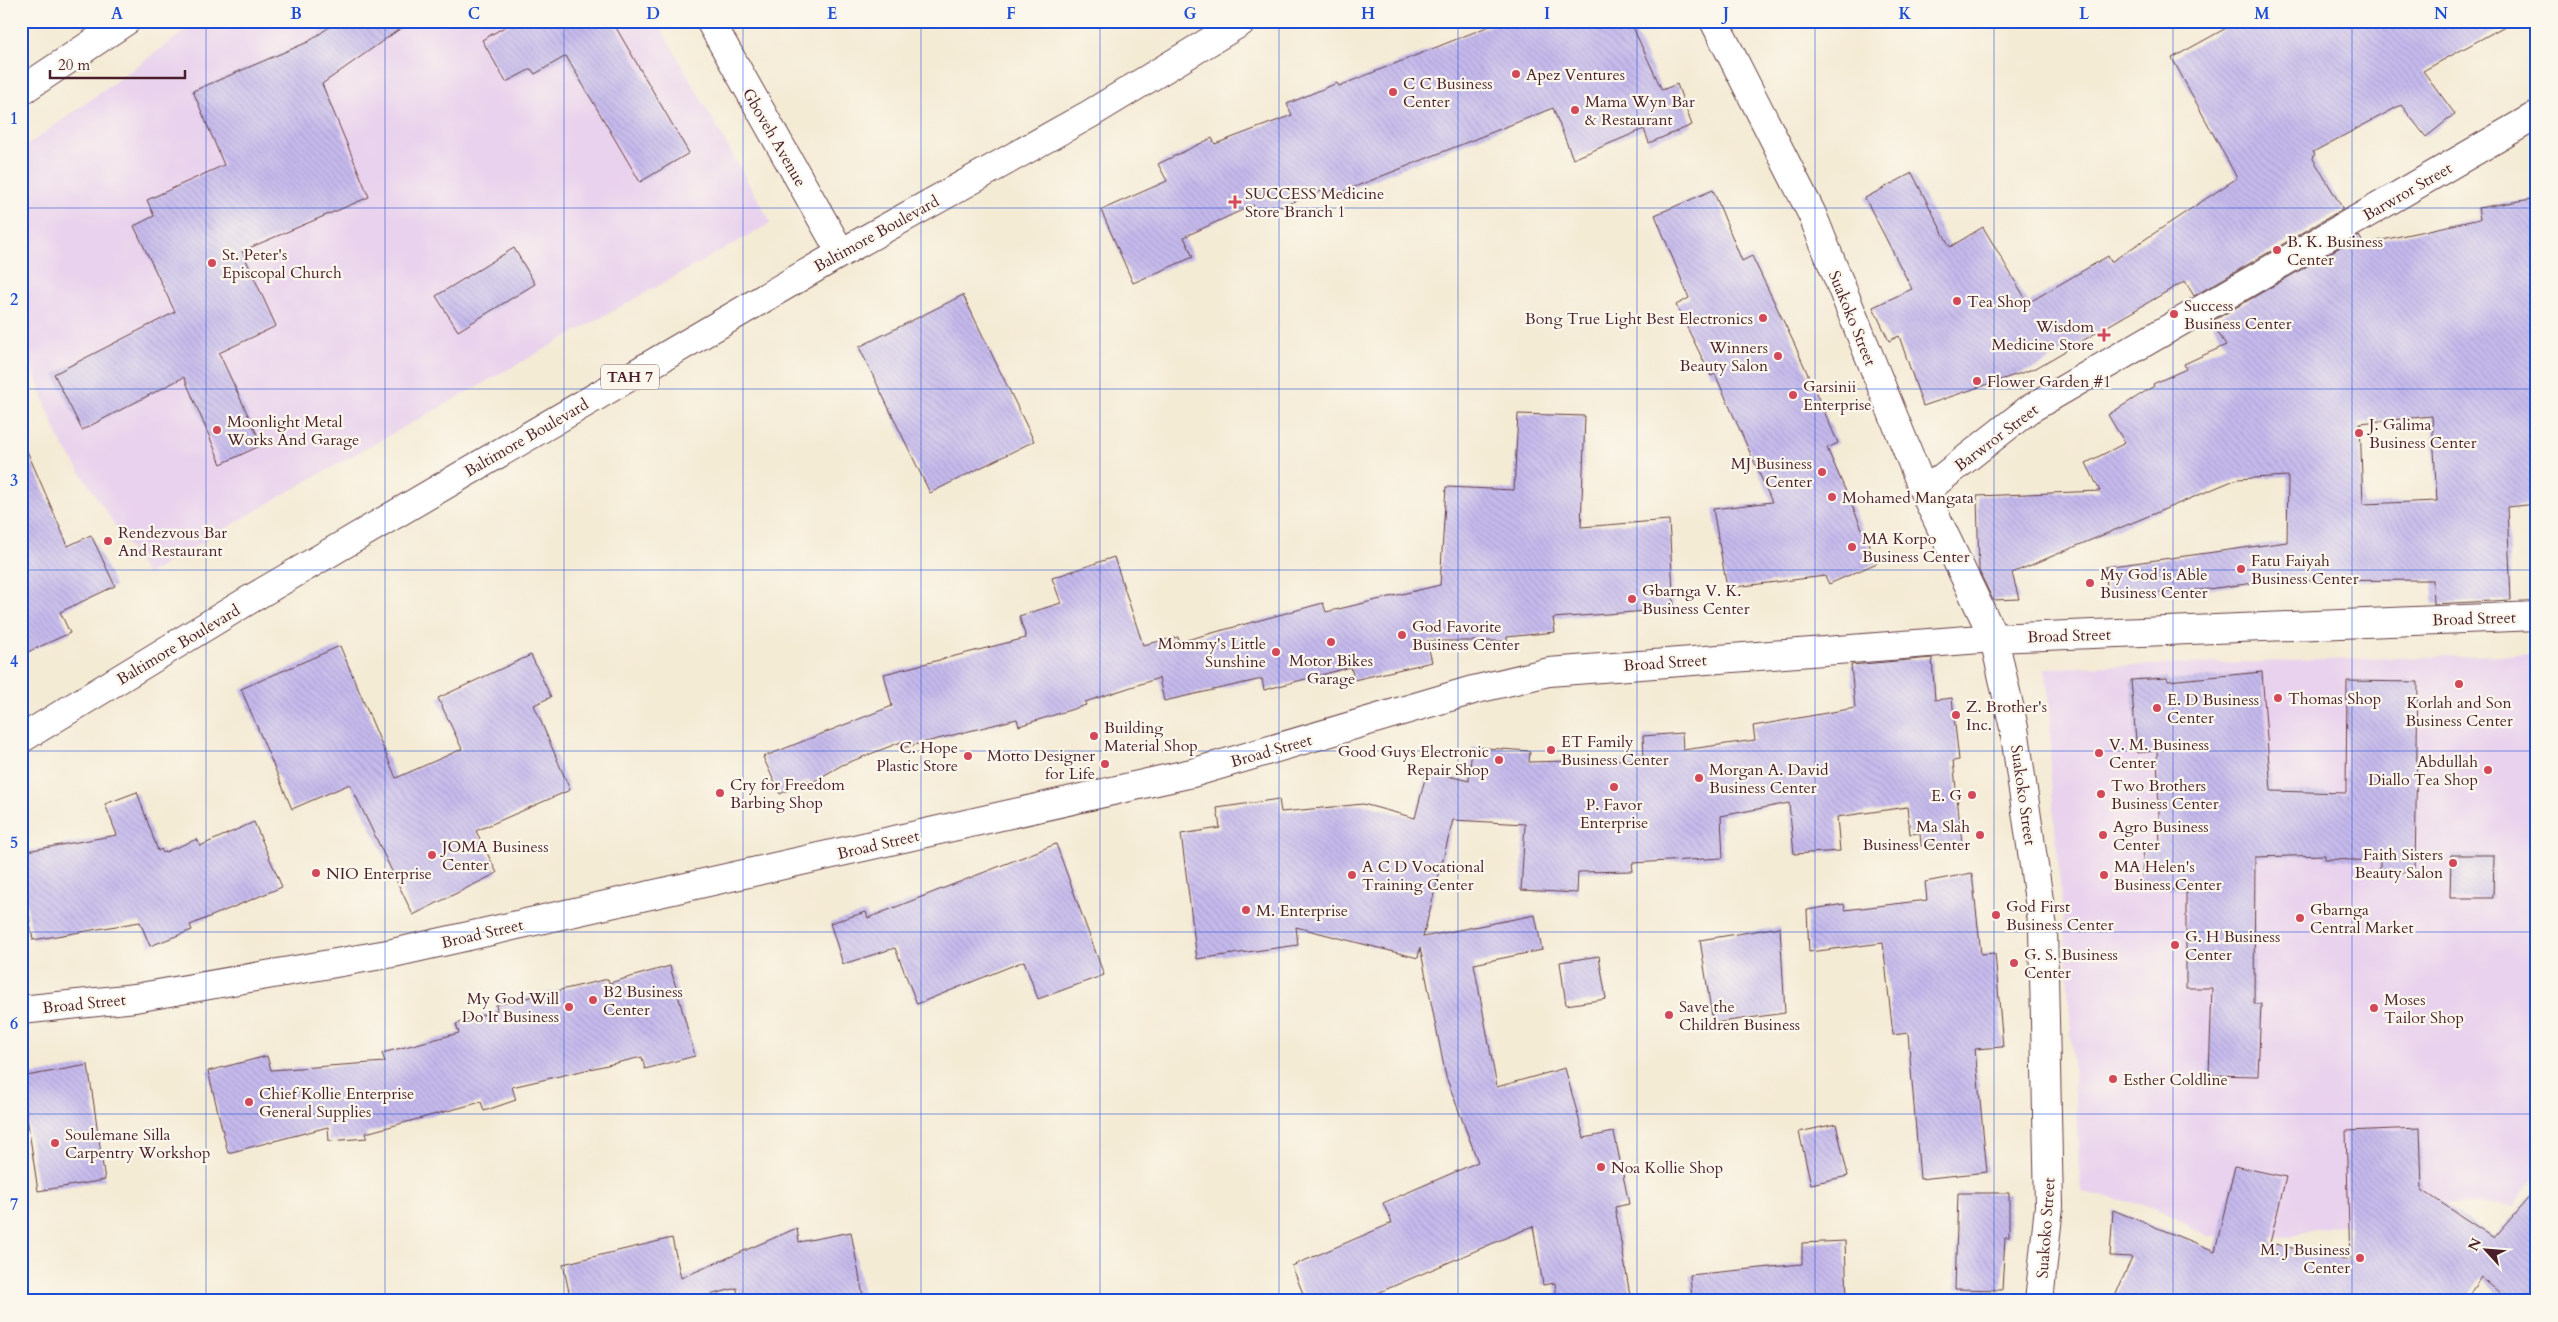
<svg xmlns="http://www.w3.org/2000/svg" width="2558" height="1322" font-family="Cardo,serif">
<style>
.built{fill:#e9d2ed}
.building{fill:url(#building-back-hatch);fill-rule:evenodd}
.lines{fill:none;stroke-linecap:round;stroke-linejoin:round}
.minor-casing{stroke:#643e44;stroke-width:30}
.highway-casing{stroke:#643e44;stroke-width:30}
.minor{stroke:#fff;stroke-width:28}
.highway{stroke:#fff;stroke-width:28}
.grid{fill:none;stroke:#1d4ed8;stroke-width:1;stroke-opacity:0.55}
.poi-dot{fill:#d1495b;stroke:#fbf7ec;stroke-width:2}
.labels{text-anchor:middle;stroke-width:4.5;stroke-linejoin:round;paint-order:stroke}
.shield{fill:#fbf7ec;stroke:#7f6065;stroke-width:1}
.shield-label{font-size:15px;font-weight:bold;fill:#4a1f2b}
.poi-label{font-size:16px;fill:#4a1f2b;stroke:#fbf7ec;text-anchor:start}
.street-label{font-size:16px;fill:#4a1f2b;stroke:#fbf7ec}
.neatline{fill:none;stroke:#1d4ed8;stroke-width:2}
.grid-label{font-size:16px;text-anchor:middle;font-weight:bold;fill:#1d4ed8}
</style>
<defs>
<pattern id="building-back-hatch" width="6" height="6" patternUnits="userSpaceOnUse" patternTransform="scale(1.25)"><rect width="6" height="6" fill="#c5baed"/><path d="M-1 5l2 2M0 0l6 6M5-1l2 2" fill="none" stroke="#ab9fcb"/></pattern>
</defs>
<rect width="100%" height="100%" fill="#fbf7ec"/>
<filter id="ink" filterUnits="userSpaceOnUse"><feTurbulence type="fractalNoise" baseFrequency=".02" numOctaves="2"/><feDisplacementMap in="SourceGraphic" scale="10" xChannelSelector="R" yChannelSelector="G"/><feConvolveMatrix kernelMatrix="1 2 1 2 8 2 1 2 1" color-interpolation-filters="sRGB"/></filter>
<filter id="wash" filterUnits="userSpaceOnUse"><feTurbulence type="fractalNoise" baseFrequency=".0096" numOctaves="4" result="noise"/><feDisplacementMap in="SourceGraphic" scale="20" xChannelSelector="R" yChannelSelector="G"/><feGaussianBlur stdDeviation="1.12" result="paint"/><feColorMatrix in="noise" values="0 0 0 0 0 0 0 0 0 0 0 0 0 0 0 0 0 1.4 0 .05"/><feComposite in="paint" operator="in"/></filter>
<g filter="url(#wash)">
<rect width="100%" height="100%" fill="#f4ebd5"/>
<path class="built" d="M199,21H657L771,223L293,489L147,575L59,439L21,339V150Z
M2537,654V1171L2514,1207L2500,1204L2433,1205L2412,1221L2315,1228L2291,1237L2208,1236L2155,1207L2081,1192L2066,953L2050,769L2051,717L2045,668Z"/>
<g id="blocks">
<path class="building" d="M338,21H411L322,84L369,197L242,251L276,326L219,353L262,445L221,464L184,377L82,430L54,374L175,312L134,226L154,216L147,200L224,165L193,91L308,42Z
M515,21H624L615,26L689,153L640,182L566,56L535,74L531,69L506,82L482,40Z
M1502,21H1630L1662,90L1677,84L1692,125L1649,143L1644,129L1573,159L1553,108L1332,196L1330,191L1325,193L1324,190L1257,216L1253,205L1184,237L1193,257L1133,283L1101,210L1167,181L1158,164L1212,138L1215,144L1292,115L1287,104L1337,83L1339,86Z
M2239,21H2514L2423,71L2455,114L2426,137L2401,105L2313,152L2315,155L2312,157L2343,209L2194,296L2185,281L2036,368L1923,406L1899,336L1889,341L1873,307L1912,289L1865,198L1912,173L1950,247L1983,227L2028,303L2108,256L2111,262L2237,178L2172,58Z
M1713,190L1742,261L1752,256L1794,343L1838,443L1827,448L1877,563L1829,584L1825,576L1727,588L1713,509L1772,502L1715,374L1711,376L1676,305L1689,298L1655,215Z
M2537,198V504L2507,507L2511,600L2434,604L2433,580L2270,581L2200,590L2108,595L2105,567L2287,542L2288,476L2237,479L2012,573L2019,599L1993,600L1979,571L1977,496L2100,491L2086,463L2125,443L2108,415L2154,386L2153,384L2186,369L2184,364L2226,345L2211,322L2359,236L2365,246L2373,242L2480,219L2478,208ZM2432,416L2437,501L2363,504L2360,423Z
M514,248L535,284L458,331L436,296Z
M963,295L1034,441L930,493L859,347Z
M1518,414L1585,416L1581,527L1669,520L1674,609L1553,618L1555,632L1507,637V641H1427L1432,662L1354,680L1351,667L1264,690L1262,679L1164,701L1159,678L1085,702L1086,705L1019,726L1017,719L902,748L901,742L842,765L811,783L809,780L780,794L763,757L892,706L884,674L1026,638L1019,616L1061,603L1052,578L1114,557L1143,645L1178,637L1179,642L1323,603L1326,612L1440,585L1446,487L1514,490Z
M21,437L68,546L91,535L115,586L60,612L70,633L21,655Z
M340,646L396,778L462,749L438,698L531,655L551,697L534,705L570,790L476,831L497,873L413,915L350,784L292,809L241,689Z
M1932,658L1935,700L1952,698L1959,760L1953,761L1962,843L1921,846L1920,833L1910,834L1907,807L1837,817L1840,851L1794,854L1789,803L1721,816L1723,858L1632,863L1633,871L1578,872L1577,893L1521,890L1525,824L1453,820L1423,937L1535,915L1542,950L1474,964L1497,1087L1565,1068L1584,1138L1614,1132L1629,1204L1615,1207L1631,1301H1557L1555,1283L1543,1285L1533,1226L1359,1301H1306L1292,1266L1392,1223L1383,1203L1478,1162L1446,1077L1420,947L1418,958L1296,927L1298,945L1197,959L1181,834L1220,828L1217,808L1279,799L1281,812L1363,804L1415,818L1427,771L1469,781L1472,747L1530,751L1529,762L1644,759L1643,736L1682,733L1683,750L1755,740L1753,726L1855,708L1851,665Z
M2262,672L2271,791L2346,793L2347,681L2418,682L2415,872H2380V861L2325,859V855L2255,857L2254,1004H2261L2258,1076L2209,1075L2212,988H2186V891L2141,886L2144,846L2160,848L2157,751L2137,753L2131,680L2167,678L2168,681Z
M137,792L158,851L161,849L163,853L197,839L200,846L254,822L282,887L190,925L192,930L150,946L140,922L33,940L21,871V852L117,835L105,804Z
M1056,844L1104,975L1038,999L1024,961L917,1004L895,948L843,964L830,923L866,912L868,918Z
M2451,855H2494L2493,898H2450Z
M1972,873L1981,954L1995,953L2003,1047L1975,1049L1987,1172L1920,1179L1908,1033L1893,1035L1883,943L1809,952L1807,910L1844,904L1845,910L1927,900L1925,882Z
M1780,927L1785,1013L1713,1023L1700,940Z
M1599,956L1606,999L1566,1005L1560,962Z
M670,966L695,1056L645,1069L642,1057L512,1087L516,1100L484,1111L481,1102L366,1133L367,1138L329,1141L328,1127L228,1153L208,1071L267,1056L271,1070L385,1062L382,1053L459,1033L456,1024L497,1010L496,1005L608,979L609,983Z
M88,1065L105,1180L38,1191L21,1077Z
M1836,1124L1848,1176L1811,1184L1799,1132Z
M2420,1128L2422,1190L2494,1238L2537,1188V1301H2509L2481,1277L2465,1301H2113L2132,1257L2110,1256L2113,1210L2215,1251L2235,1166L2286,1177L2270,1243L2350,1261L2346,1131Z
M1958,1193H2009V1237H2005L2002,1290L1955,1289Z
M797,1228L799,1242L851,1232L864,1301H738L737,1288L686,1301H571L563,1264L672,1238L681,1278Z
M1845,1241L1847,1301H1692L1690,1275L1802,1264V1243Z"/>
</g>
</g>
<g filter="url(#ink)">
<use href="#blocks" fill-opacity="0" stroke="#643e44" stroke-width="1"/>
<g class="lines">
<defs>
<path id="minor" d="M710,21L841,253
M1714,21L1812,214L1924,492L1994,638L2014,728L2043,928L2049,1206L2039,1301
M21,91L126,21
M1924,492L2028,410L2537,115
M21,1010L135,998L393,953L1192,773L1473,690L1549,672L1994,638L2537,616"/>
<path id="highway" d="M21,739L249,600L841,253L1090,114L1243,21"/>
</defs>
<use href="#minor" class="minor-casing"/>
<use href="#highway" class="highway-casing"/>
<use href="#minor" class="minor"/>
<use href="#highway" class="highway"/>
</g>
</g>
<path class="grid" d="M206,21V1301M385,21V1301M564,21V1301M743,21V1301M921,21V1301M1100,21V1301M1279,21V1301M1458,21V1301M1637,21V1301M1815,21V1301M1994,21V1301M2173,21V1301M2352,21V1301M21,208H2537M21,389H2537M21,570H2537M21,751H2537M21,932H2537M21,1114H2537"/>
<g class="poi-dot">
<circle cx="1516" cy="74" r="5"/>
<circle cx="1393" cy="92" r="5"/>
<circle cx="1575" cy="110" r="5"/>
<path d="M1232.5 194.5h5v5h5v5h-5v5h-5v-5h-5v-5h5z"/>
<circle cx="2277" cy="250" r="5"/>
<circle cx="212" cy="263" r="5"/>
<circle cx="1957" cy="301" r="5"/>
<circle cx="2174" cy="314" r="5"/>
<circle cx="1763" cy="318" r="5"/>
<path d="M2101.5 327.5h5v5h5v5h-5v5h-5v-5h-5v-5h5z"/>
<circle cx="1778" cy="356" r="5"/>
<circle cx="1977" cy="381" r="5"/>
<circle cx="1793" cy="395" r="5"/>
<circle cx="217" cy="430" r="5"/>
<circle cx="2359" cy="433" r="5"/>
<circle cx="1822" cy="472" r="5"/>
<circle cx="1832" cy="497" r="5"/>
<circle cx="108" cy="541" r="5"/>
<circle cx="1852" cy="547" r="5"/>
<circle cx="2241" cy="569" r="5"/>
<circle cx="2090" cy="583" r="5"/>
<circle cx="1632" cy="599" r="5"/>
<circle cx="1402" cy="635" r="5"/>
<circle cx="1331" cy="642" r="5"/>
<circle cx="1276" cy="652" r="5"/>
<circle cx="2459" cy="684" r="5"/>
<circle cx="2278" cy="698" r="5"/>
<circle cx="2157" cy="708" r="5"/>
<circle cx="1956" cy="715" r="5"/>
<circle cx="1094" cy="736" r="5"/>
<circle cx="1551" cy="750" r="5"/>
<circle cx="2099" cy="753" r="5"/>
<circle cx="968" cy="756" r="5"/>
<circle cx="1499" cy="760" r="5"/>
<circle cx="1105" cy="764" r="5"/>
<circle cx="2488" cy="770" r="5"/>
<circle cx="1699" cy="778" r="5"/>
<circle cx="1614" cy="787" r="5"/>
<circle cx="720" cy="793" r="5"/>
<circle cx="2101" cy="794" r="5"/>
<circle cx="1972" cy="795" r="5"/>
<circle cx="1980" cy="835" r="5"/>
<circle cx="2103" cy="835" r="5"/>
<circle cx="432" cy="855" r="5"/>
<circle cx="2453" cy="863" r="5"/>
<circle cx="316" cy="873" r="5"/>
<circle cx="1352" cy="875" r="5"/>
<circle cx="2104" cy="875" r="5"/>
<circle cx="1246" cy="910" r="5"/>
<circle cx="1996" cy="915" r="5"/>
<circle cx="2300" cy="918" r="5"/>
<circle cx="2175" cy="945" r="5"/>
<circle cx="2014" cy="963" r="5"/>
<circle cx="593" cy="1000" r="5"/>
<circle cx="569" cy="1007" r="5"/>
<circle cx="2374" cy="1008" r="5"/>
<circle cx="1669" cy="1015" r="5"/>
<circle cx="2113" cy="1079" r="5"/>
<circle cx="249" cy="1102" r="5"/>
<circle cx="55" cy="1143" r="5"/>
<circle cx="1601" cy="1167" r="5"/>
<circle cx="2360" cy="1258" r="5"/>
</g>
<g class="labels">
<rect class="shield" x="601" y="364.5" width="58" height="25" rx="4"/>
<g class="shield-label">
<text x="630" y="382">TAH 7</text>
</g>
<g class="poi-label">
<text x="1526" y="80">Apez Ventures</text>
<text x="1403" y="89">C C Business<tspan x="1403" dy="18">Center</tspan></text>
<text x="1585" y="107">Mama Wyn Bar<tspan x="1585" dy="18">&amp; Restaurant</tspan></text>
<text x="1245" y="199">SUCCESS Medicine<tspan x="1245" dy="18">Store Branch 1</tspan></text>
<text x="2287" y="247">B. K. Business<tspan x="2287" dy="18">Center</tspan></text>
<text x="222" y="260">St. Peter's<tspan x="222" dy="18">Episcopal Church</tspan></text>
<text x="1967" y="307">Tea Shop</text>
<text x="2184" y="311">Success<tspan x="2184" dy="18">Business Center</tspan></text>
<text x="1753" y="324" text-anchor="end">Bong True Light Best Electronics</text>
<text x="2094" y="332" text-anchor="end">Wisdom<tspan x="2094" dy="18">Medicine Store</tspan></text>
<text x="1768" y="353" text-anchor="end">Winners<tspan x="1768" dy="18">Beauty Salon</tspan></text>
<text x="1987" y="387">Flower Garden #1</text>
<text x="1803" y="392">Garsinii<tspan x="1803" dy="18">Enterprise</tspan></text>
<text x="227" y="427">Moonlight Metal<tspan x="227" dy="18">Works And Garage</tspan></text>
<text x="2369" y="430">J. Galima<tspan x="2369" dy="18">Business Center</tspan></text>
<text x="1812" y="469" text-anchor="end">MJ Business<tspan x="1812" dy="18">Center</tspan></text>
<text x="1842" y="503">Mohamed Mangata</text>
<text x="118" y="538">Rendezvous Bar<tspan x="118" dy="18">And Restaurant</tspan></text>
<text x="1862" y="544">MA Korpo<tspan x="1862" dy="18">Business Center</tspan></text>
<text x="2251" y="566">Fatu Faiyah<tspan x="2251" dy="18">Business Center</tspan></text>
<text x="2100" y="580">My God is Able<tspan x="2100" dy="18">Business Center</tspan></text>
<text x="1642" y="596">Gbarnga V. K.<tspan x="1642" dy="18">Business Center</tspan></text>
<text x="1412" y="632">God Favorite<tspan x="1412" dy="18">Business Center</tspan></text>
<text x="1266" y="649" text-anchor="end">Mommy's Little<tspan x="1266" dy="18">Sunshine</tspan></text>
<text x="1331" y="666" text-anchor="middle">Motor Bikes<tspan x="1331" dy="18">Garage</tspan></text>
<text x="2288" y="704">Thomas Shop</text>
<text x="2167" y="705">E. D Business<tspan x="2167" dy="18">Center</tspan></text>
<text x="2459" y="708" text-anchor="middle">Korlah and Son<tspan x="2459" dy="18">Business Center</tspan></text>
<text x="1966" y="712">Z. Brother's<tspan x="1966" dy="18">Inc.</tspan></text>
<text x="1104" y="733">Building<tspan x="1104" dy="18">Material Shop</tspan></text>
<text x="1561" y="747">ET Family<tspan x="1561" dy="18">Business Center</tspan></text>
<text x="2109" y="750">V. M. Business<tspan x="2109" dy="18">Center</tspan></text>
<text x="958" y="753" text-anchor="end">C. Hope<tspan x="958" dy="18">Plastic Store</tspan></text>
<text x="1489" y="757" text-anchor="end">Good Guys Electronic<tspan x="1489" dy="18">Repair Shop</tspan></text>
<text x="1095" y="761" text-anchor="end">Motto Designer<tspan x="1095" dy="18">for Life</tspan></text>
<text x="2478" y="767" text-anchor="end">Abdullah<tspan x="2478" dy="18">Diallo Tea Shop</tspan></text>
<text x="1709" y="775">Morgan A. David<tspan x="1709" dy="18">Business Center</tspan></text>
<text x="730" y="790">Cry for Freedom<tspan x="730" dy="18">Barbing Shop</tspan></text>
<text x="2111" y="791">Two Brothers<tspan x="2111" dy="18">Business Center</tspan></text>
<text x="1962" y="801" text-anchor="end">E. G</text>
<text x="1614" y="810" text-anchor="middle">P. Favor<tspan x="1614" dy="18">Enterprise</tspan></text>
<text x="1970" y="832" text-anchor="end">Ma Slah<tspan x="1970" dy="18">Business Center</tspan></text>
<text x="2113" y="832">Agro Business<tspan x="2113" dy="18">Center</tspan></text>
<text x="442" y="852">JOMA Business<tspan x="442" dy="18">Center</tspan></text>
<text x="2443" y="860" text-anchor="end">Faith Sisters<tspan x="2443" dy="18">Beauty Salon</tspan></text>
<text x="1362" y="872">A C D Vocational<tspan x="1362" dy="18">Training Center</tspan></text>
<text x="2114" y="872">MA Helen's<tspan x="2114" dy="18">Business Center</tspan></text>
<text x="326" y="879">NIO Enterprise</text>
<text x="2006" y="912">God First<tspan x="2006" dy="18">Business Center</tspan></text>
<text x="2310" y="915">Gbarnga<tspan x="2310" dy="18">Central Market</tspan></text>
<text x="1256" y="916">M. Enterprise</text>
<text x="2185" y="942">G. H Business<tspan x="2185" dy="18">Center</tspan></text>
<text x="2024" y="960">G. S. Business<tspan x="2024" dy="18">Center</tspan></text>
<text x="603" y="997">B2 Business<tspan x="603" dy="18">Center</tspan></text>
<text x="559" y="1004" text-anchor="end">My God Will<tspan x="559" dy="18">Do It Business</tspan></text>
<text x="2384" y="1005">Moses<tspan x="2384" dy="18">Tailor Shop</tspan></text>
<text x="1679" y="1012">Save the<tspan x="1679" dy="18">Children Business</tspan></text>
<text x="2123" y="1085">Esther Coldline</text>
<text x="259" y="1099">Chief Kollie Enterprise<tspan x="259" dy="18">General Supplies</tspan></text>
<text x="65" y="1140">Soulemane Silla<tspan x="65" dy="18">Carpentry Workshop</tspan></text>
<text x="1611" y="1173">Noa Kollie Shop</text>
<text x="2350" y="1255" text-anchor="end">M. J Business<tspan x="2350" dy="18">Center</tspan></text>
</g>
<g class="street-label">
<text transform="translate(775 137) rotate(60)" y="6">Gboveh Avenue</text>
<text transform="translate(2407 191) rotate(-30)" y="6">Barwror Street</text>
<text transform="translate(876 233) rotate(-29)" y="6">Baltimore Boulevard</text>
<text transform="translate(1853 318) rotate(68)" y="6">Suakoko Street</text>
<text transform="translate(526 437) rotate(-30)" y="6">Baltimore Boulevard</text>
<text transform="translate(1996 437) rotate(-37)" y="6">Barwror Street</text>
<text transform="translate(2474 618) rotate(-2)" y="6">Broad Street</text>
<text transform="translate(2069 635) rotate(-2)" y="6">Broad Street</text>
<text transform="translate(178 644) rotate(-31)" y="6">Baltimore Boulevard</text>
<text transform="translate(1665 662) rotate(-4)" y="6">Broad Street</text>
<text transform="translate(1271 750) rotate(-16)" y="6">Broad Street</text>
<text transform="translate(2024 795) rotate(82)" y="6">Suakoko Street</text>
<text transform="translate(878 844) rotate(-13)" y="6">Broad Street</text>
<text transform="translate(482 933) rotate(-13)" y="6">Broad Street</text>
<text transform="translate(84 1003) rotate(-6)" y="6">Broad Street</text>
<text transform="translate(2045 1228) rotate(-86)" y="6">Suakoko Street</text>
</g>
</g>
<rect width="2558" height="1322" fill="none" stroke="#fbf7ec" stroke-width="55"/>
<g transform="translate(2486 1250) rotate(296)" stroke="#fbf7ec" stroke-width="4" paint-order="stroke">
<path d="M0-4L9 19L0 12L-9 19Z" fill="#4a1f2b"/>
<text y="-8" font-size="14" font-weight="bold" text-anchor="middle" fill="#4a1f2b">N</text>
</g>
<path d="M50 70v8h135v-8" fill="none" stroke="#4a1f2b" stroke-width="2.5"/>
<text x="58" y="70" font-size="15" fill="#4a1f2b" stroke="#fbf7ec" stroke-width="4" paint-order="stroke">20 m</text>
<rect x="28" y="28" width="2502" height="1266" class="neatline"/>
<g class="grid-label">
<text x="117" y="19">A</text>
<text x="296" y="19">B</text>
<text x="474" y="19">C</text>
<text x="653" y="19">D</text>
<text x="832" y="19">E</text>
<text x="1011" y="19">F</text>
<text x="1190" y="19">G</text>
<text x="1368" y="19">H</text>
<text x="1547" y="19">I</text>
<text x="1726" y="19">J</text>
<text x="1905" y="19">K</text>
<text x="2084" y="19">L</text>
<text x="2262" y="19">M</text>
<text x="2441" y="19">N</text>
<text x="14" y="124">1</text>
<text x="14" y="305">2</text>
<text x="14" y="486">3</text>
<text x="14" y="667">4</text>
<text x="14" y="848">5</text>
<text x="14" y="1029">6</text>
<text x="14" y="1210">7</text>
</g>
</svg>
